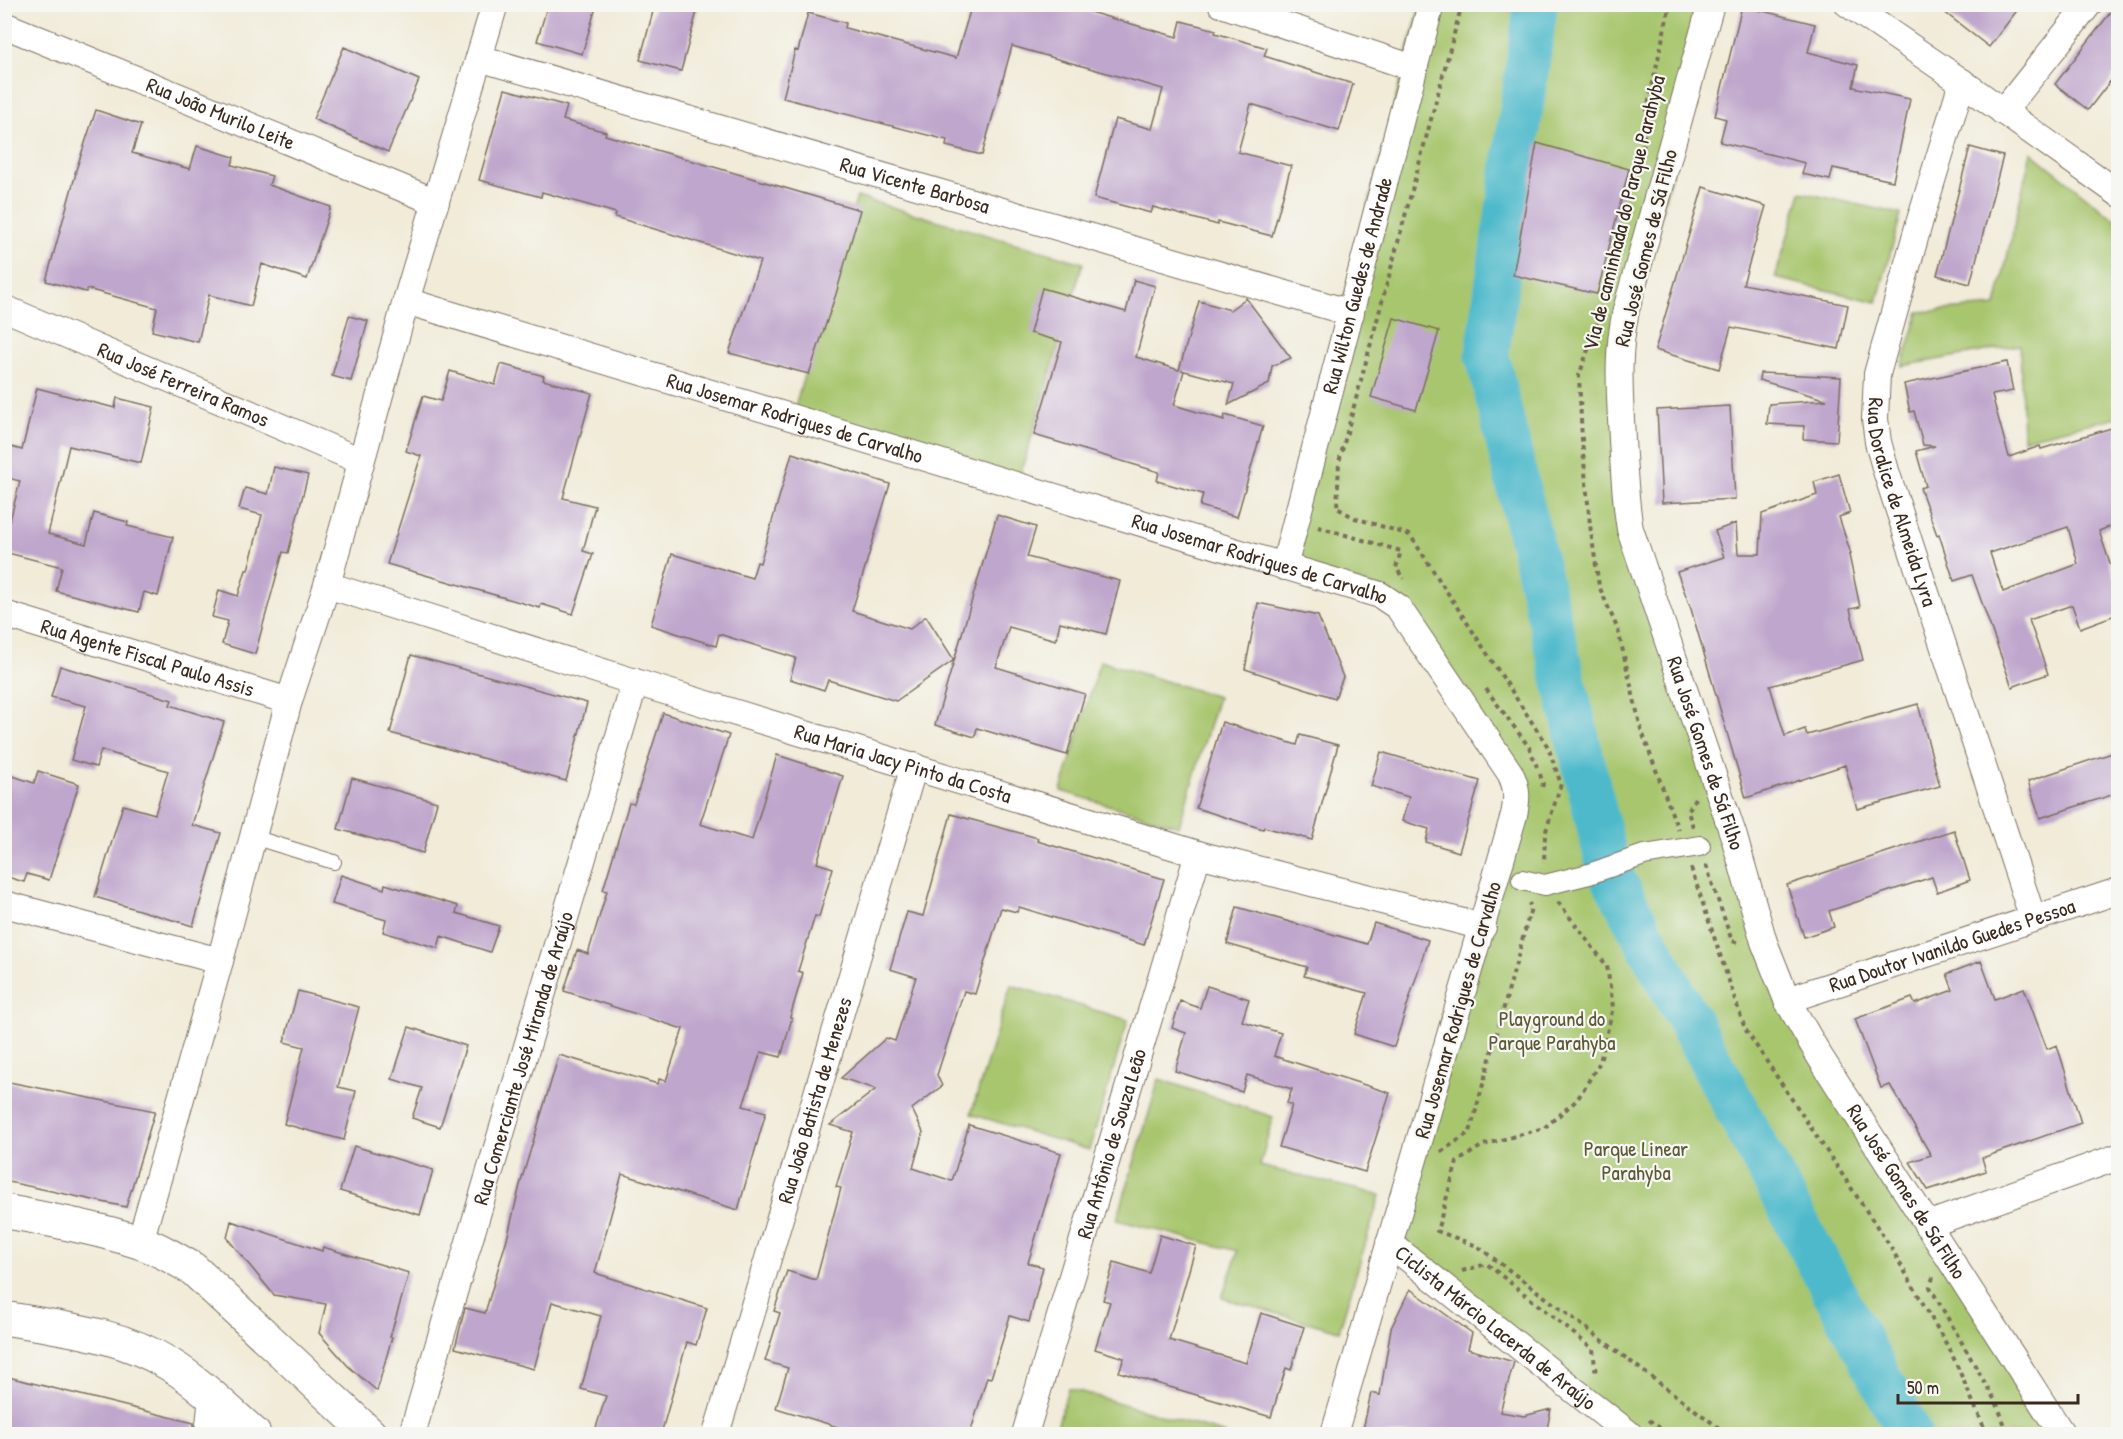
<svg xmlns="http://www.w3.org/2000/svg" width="2123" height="1439" font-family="'Patrick Hand',sans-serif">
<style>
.green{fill:#a8c66e;stroke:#727846;stroke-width:1.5}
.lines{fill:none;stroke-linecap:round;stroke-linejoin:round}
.river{stroke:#4eb9cb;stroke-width:44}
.building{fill:#bfa6cc;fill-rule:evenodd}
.service-casing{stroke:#7b6e5f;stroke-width:16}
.pedestrian-casing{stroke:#7b6e5f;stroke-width:22}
.minor-casing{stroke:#7b6e5f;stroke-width:28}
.secondary-casing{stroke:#7b6e5f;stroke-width:35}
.path{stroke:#7b6e5f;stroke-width:4;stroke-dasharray:4.5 4.5;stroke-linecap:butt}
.service{stroke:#fff;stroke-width:14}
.pedestrian{stroke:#fff;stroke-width:20}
.minor{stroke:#fff;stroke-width:26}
.secondary{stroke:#fff;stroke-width:33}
.labels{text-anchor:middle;stroke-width:4.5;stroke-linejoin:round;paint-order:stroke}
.street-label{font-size:21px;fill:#3b2a1e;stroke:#f6f6f2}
.park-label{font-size:21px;fill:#5c5936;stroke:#f6f6f2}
</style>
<rect width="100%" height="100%" fill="#f6f6f2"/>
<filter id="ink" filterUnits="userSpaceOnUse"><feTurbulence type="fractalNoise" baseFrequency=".0167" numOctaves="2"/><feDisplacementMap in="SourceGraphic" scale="12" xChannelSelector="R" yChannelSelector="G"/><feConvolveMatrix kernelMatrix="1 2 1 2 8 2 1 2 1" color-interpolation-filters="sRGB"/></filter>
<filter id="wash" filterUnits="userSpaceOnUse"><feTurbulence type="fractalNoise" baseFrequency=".008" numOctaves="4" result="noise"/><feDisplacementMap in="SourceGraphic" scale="24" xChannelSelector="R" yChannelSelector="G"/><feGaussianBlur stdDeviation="1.35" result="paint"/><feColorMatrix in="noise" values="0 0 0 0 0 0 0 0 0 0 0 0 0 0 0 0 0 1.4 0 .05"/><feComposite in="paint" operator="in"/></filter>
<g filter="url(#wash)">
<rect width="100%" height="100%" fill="#f1ebd8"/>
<path class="green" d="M1420,5H1716L1626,347L1633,522L1787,992L2061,1434H1635L1388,1238L1524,780L1392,592L1277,557Z
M2031,152L2118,222V417L2023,439L2020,345L1902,366L1919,312L1996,306Z
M1801,192L1901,214L1877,302L1775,278Z
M857,197L1083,263L1019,479L793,413Z
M1100,661L1218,697L1179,826L1061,791Z
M1011,985L1128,1020L1089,1150L971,1114Z
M1159,1079L1273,1117L1260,1166L1380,1195L1339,1331L1222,1298L1238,1251L1117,1220Z
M1068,1388L1226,1434H1055Z"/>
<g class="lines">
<path class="river" d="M1536,4L1487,355L1609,871L1910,1434"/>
</g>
<g id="blocks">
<path class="building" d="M548,4H597L582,54L537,41Z
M655,4H699L681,71L640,60Z
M972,4H1062L1177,37L1181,21L1216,30L1215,33L1267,48L1264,56L1353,84L1339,131L1251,104L1238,152L1291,166L1272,236L1218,222V225L1153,207L1151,213L1094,198L1115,119L1152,129L1163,89L1012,46L982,155L946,146L947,140L783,98L795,50L798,51L808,13L846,23L845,28L956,58Z
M1934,4H2022L1989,47Z
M2117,4H2118V71L2088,110L2055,84Z
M1742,6L1815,24L1808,52L1858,65L1853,87L1910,99L1893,181L1833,168L1830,180L1802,174L1805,163L1720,142L1726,119L1715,116Z
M344,47L419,80L388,152L313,119Z
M505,89L567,106L563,120L606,132L605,135L860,210L836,294L809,374L729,353L760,261L615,217L616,213L542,192L541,197L479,180Z
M96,110L141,125L132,153L190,169L197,146L234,157L232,165L272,176L269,185L331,207L307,279L262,264L251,306L209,295L198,342L152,331L157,308L87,289L86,292L46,281L76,173H75Z
M1537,143L1629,169L1597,294L1513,275Z
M1970,147L2003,156L1970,284L1937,275Z
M1703,187L1766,206L1743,284L1848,305L1839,349L1731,327L1719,369L1655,350Z
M1134,280L1155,286L1136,357L1179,370L1199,301L1230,310L1246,298L1291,358L1272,366L1269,384L1228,405L1234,384L1181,370L1184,371L1174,405L1224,420L1225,415L1263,426L1237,517L1200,506L1203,494L1157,481L1159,472L1034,435L1062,342L1030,333L1042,288L1126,312Z
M349,316L368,321L351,381L332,376Z
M1394,318L1439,331L1416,410L1371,397Z
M2007,362L2013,391L1992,395L2009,457L2040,446L2041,449L2118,426V523L2099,531L2118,587V614L2080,628L2072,605L2029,620L2048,674L2012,687L1972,575L1954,581L1939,534L1937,535L1920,488L1926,486L1916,451L1935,446L1923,445L1914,411L1910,412L1904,384ZM2068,527L2078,564L2003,592L1990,553Z
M501,364L544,376L543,380L592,393L563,498L595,506L583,551L593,554L573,614L541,604L540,608L387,564L421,456L406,451L423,396L441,401L450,371L495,385Z
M1760,373L1841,377L1837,441L1803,439L1804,426L1767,424L1769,404L1827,400L1759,380Z
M37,388L115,408L117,398L154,407L141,463L69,446L48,534L86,544L94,513L128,522L127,526L173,537L158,596L144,592L139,612L56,591L62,567L4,552V544L20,481L4,477V445L22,450Z
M1730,406L1735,499L1662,503L1657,410Z
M792,453L890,484L852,611L910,629L926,616L954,660L896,701L828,680L824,690L790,679L796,658L719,634L716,646L651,625L672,554L752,578L757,562L760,563Z
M274,467L308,475L288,553L283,552L255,654L222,644L228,621L212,617L219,590L238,596L246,570H248L262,515L239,509L245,488L268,494Z
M1839,474L1850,513L1839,517L1851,554L1849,555L1860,607L1850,609L1863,660L1770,686L1785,736L1805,729L1807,735L1918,704L1940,786L1857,809L1845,765L1746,798L1691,609L1677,572L1724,557L1715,531L1736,523L1738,554H1760L1762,514L1817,495L1814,482Z
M997,515L1036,527L1027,557L1120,581L1106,634L1060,622L1056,640L1009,627L996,667L1085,694L1067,755L977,728L975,737L935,725Z
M1258,603L1318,616L1343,677L1335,698L1245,669Z
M411,655L587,703L566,781L390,733Z
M60,666L172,700L170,705L224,722L192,825L221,833L193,926L95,897L123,805L155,814L168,771L101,750L96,767L71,760L86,706L51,697Z
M663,713L729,735L700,824L752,840L777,755L843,776L817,863L833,868L819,917L815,916L798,971L803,973L790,1017L792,1018L781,1057L761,1052L743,1106L766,1112L738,1210L622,1174L595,1273L707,1308L696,1345L687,1342L661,1434H594L606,1396L581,1389L601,1316L552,1302L534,1369L455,1348L465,1308L485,1313L508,1235L520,1185L559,1055L658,1084L659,1079L666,1081L683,1029L564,991L577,950L588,954L607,891L603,890L629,803L634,804Z
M1222,722L1297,745L1300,735L1338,745L1312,840L1264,827L1263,829L1196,808Z
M2118,751V793L2040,818L2028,781Z
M1381,752L1480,781L1459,852L1426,842L1429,829L1402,821L1409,797L1371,786Z
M38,771L79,784L49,880L27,874L24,882L4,876V773L34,783Z
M352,778L437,802L423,853L338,829Z
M951,814L1038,838L1037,841L1164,879L1144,945L1019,907L1017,912L1001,908L975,994L964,991L937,1075L942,1086L912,1109L923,1132L913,1168L952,1181L969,1125L1061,1153L1028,1263L1043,1267L1029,1322L1010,1316L991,1378L987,1377L970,1434H861L776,1408L788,1368L765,1361L780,1313L774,1311L787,1271L816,1280L841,1188L836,1187L853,1132L830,1125L876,1089L841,1078L886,1038L895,1041L916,977L890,969L907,912L923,916Z
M1954,830L1970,880L1937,892L1932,877L1829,911L1834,927L1804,937L1787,885Z
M341,875L384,889L385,884L458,906L456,913L499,926L490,952L441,936L438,948L383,932L386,920L332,904Z
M1237,907L1367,944L1374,923L1428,940L1394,1047L1354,1034L1367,993L1304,976L1307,967L1227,944Z
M1981,961L1995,999L2024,988L2047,1049L2057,1045L2081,1123L1982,1158L1986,1171L1928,1190L1910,1162L1931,1155L1890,1085L1881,1088L1855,1019L1912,998L1915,1004L1953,990L1947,974Z
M1207,986L1249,999L1242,1021L1281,1033L1274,1056L1390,1093L1365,1172L1279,1147L1292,1105L1287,1103L1292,1089L1247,1075L1242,1092L1175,1071L1186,1033L1172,1028L1180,1001L1200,1008Z
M298,991L359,1007L338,1087L356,1091L344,1140L284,1124L304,1047L284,1042Z
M409,1027L466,1046L440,1127L412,1118L422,1088L392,1079Z
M4,1081L155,1111L126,1207L4,1181Z
M354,1146L433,1170L420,1215L340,1191Z
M231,1221L322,1251L323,1247L409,1273L390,1337H392L377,1391L348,1366L319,1333L326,1304L274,1295L227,1238Z
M1160,1235L1196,1246L1169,1340L1246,1363L1261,1313L1304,1327L1291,1370L1286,1368L1271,1417L1119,1372L1124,1358L1095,1349L1110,1302L1103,1300L1114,1262L1149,1273Z
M1410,1289L1472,1333L1468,1349L1514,1362L1500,1412L1524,1416L1551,1409L1546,1434H1362L1371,1393L1380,1395L1391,1328Z
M4,1376L194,1423L193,1434H4Z"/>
</g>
</g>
<g filter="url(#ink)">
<use href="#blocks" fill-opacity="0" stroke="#7b6e5f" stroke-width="1.5"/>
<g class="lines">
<defs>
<path id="service" d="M253,837L334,862"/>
<path id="pedestrian" d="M1522,880L1545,885L1589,874L1644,855L1700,846"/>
<g id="minor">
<path d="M1221,4L1414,68"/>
<path id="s1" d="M1711,4L1626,310C1616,357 1620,393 1622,440C1624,470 1625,500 1630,529L1734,837L1764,942L1787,1000L1820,1057L2062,1434"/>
<path d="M1848,4L1962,82L2118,193"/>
<path id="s2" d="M4,25L436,202"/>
<path id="s3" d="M479,58L1351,313"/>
<path id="s4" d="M1962,82L1920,220L1877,374L1875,419L1878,442L1886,471L2033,919"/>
<path d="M2003,112L2089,4"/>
<path id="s5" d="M406,301L1380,595L1398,607L1510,773C1518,788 1517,800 1514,815L1334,1434"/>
<path id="s6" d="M4,308L361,461"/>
<path id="s7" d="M1284,567L1431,4"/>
<path id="s8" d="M327,585L635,682L1198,854L1483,927"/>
<path id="s9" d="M4,614L289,701"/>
<path d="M4,904L220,961"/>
<path id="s10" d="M1787,1000L2118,891"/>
<path d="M1927,1225L2118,1157"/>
<path d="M140,1242L220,961L289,701L327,585L406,301L495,4"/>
<path id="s11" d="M1389,1243L1629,1434"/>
<path d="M208,1434L212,1397"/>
<path id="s12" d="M412,1434L635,682"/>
<path id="s13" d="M716,1434L914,766"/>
<path id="s14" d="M1025,1434L1198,854"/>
</g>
<path id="secondary" d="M4,1211C49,1220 96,1228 139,1242C158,1248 176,1259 193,1269L370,1434
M4,1318C60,1328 119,1333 169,1364C200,1383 227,1410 254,1434"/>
</defs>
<use href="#service" class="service-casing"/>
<use href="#pedestrian" class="pedestrian-casing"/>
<use href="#minor" class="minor-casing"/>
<use href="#secondary" class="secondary-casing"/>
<path class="path" d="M1462,4L1339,462L1337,508L1355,518L1410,535L1548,747L1561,784L1545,834L1544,863
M1643,148L1647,110L1670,4
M1597,323L1579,376L1582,440L1590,525L1599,586L1618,630L1641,729L1678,830
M1318,527L1401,551L1396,568L1404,579
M1486,689L1529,747L1537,767
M1540,774L1543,784L1541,790
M1693,827L1688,812L1695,798
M1706,865L1732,941L1739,943
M1691,868L1745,1029L1890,1246L1951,1352L1987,1434
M1558,902L1607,966L1613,1007L1600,1062L1577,1100L1544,1128L1483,1145L1457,1162L1437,1231L1477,1246L1727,1434
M1441,1152L1470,1132L1531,908L1529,903
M1462,1271L1487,1264L1593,1349L1596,1375
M1933,1277L1930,1287L1997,1404L2008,1434
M1649,1420L1668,1434"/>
<use href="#service" class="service"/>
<use href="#pedestrian" class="pedestrian"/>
<use href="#minor" class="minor"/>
<use href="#secondary" class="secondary"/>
</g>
</g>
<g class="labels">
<g class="street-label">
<text dy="7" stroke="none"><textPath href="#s2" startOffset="234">Rua João Murilo Leite</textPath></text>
<text dy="7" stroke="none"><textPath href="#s3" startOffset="454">Rua Vicente Barbosa</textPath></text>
<text transform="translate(1624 213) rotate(-76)" y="7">Via de caminhada do Parque Parahyba</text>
<text transform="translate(1646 248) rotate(-76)" y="7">Rua José Gomes de Sá Filho</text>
<text dy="7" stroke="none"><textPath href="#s7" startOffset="291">Rua Wilton Guedes de Andrade</textPath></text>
<text dy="7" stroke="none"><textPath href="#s6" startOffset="195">Rua José Ferreira Ramos</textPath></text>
<text dy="7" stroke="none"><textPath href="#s5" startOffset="406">Rua Josemar Rodrigues de Carvalho</textPath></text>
<text dy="7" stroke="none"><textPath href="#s4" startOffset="436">Rua Doralice de Almeida Lyra</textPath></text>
<text dy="7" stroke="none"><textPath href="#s5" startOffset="892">Rua Josemar Rodrigues de Carvalho</textPath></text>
<text dy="7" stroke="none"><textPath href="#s9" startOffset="150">Rua Agente Fiscal Paulo Assis</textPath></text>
<text dy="7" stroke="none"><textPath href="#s1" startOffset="774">Rua José Gomes de Sá Filho</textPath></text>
<text dy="7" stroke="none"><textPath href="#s8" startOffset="603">Rua Maria Jacy Pinto da Costa</textPath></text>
<text dy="7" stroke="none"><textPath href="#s10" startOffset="174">Rua Doutor Ivanildo Guedes Pessoa</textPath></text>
<text transform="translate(1458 1010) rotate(-74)" y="7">Rua Josemar Rodrigues de Carvalho</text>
<text dy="7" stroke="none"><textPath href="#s12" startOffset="392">Rua Comerciante José Miranda de Araújo</textPath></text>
<text dy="7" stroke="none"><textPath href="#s13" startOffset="348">Rua João Batista de Menezes</textPath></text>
<text dy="7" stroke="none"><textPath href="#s14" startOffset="303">Rua Antônio de Souza Leão</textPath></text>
<text dy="7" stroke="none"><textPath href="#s1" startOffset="1260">Rua José Gomes de Sá Filho</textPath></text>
<text dy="7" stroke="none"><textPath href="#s11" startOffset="136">Ciclista Márcio Lacerda de Araújo</textPath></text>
</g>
<g class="park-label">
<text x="1552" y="1026">Playground do<tspan x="1552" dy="24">Parque Parahyba</tspan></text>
<text x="1636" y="1156">Parque Linear<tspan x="1636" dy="24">Parahyba</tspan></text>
</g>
</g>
<rect width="2123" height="1439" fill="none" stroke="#f6f6f2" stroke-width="24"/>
<path d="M1898 1394v9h180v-9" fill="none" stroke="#3b2a1e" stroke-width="3"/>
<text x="1907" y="1394" font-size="18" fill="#3b2a1e" stroke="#f6f6f2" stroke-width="4.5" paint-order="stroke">50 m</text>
</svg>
